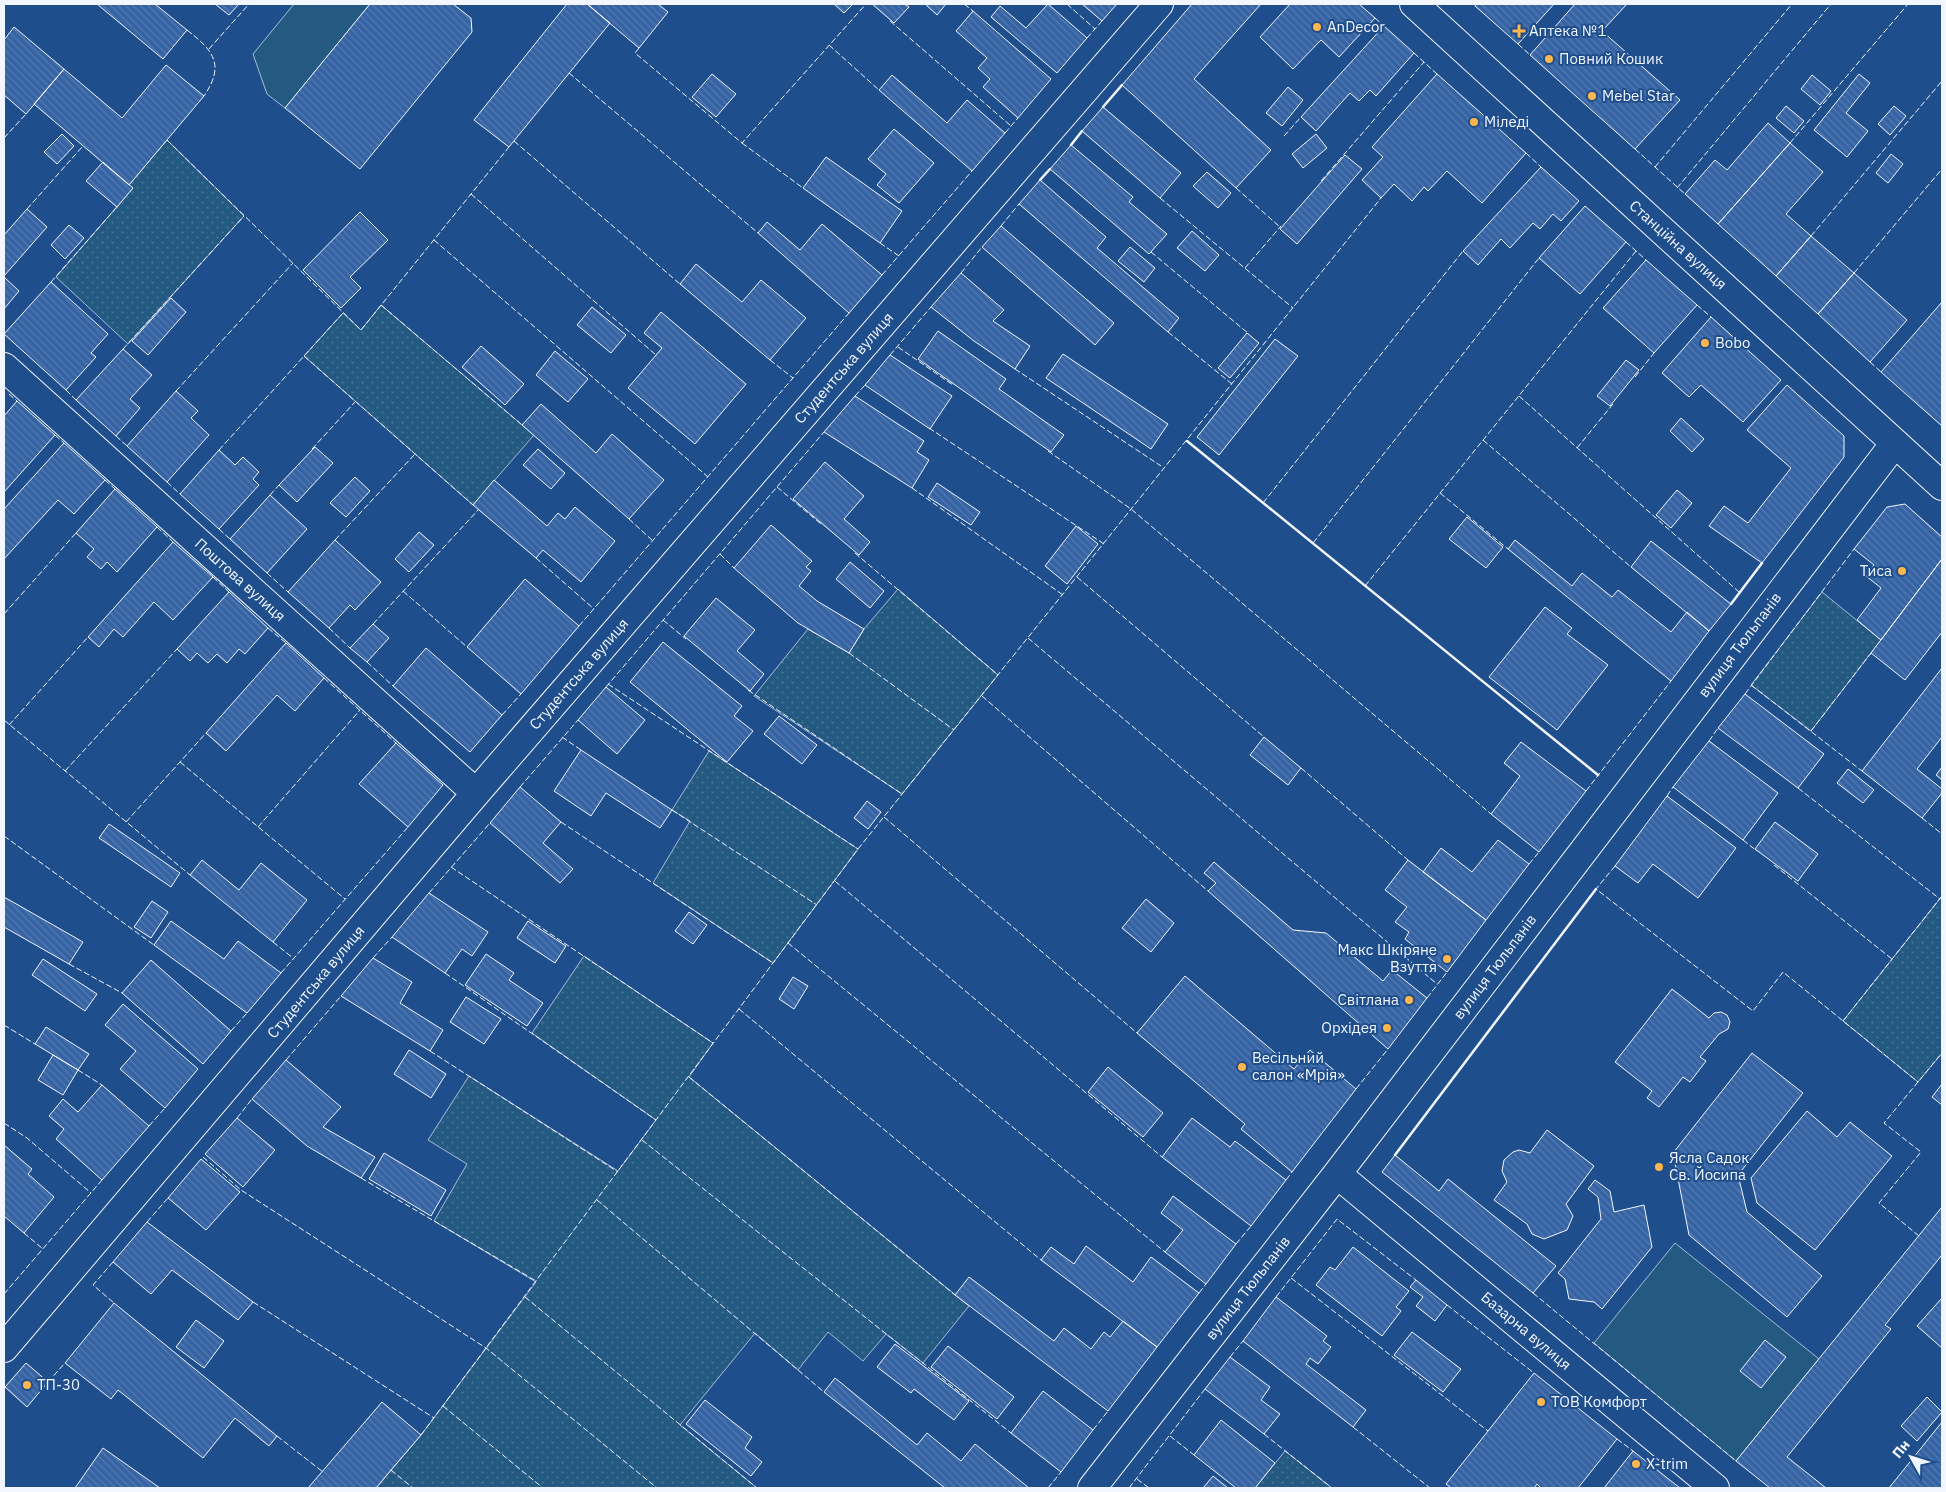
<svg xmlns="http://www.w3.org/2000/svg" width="1946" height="1492" font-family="'IBM Plex Sans',sans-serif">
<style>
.green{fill:#245a82;stroke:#a8bbd7}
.garden{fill:url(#garden-dots);stroke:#a8bbd7}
.building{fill:url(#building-back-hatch);stroke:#f2f6ff}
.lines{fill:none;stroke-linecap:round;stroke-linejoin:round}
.minor-casing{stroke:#f2f6ff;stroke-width:30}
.minor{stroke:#1f4e8c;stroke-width:28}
.fence{stroke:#f2f6ff;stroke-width:1;stroke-dasharray:6 2.5;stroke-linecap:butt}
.wall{stroke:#f2f6ff;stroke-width:2.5}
.poi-dot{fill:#ffb74d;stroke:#1f4e8c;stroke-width:2}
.labels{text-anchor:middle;stroke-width:4;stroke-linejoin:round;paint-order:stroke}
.poi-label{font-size:15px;fill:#f2f6ff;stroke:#1f4e8c;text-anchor:start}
.street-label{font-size:15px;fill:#f2f6ff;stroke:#1f4e8c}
</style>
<defs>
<pattern id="garden-dots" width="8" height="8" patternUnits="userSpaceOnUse" patternTransform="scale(1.25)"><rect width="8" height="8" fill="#245a82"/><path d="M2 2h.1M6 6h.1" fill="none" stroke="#447295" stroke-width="1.8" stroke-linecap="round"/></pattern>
<pattern id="building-back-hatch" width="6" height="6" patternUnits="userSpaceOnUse" patternTransform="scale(1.25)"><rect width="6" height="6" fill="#3563a3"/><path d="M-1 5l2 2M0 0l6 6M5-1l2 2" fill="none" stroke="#537ab1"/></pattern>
</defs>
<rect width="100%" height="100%" fill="#1f4e8c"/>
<path class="green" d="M294,4H370L285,108L267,94L253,54Z
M1675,1243L1819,1359L1736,1461L1594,1343Z"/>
<path class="garden" d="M167,140L244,216L128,344L56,277L133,188L129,185Z
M381,305L534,435L473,505L304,356L343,313L361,330Z
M898,589L998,675L902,794L754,696L808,629L849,653L864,629Z
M1822,592L1881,640L1811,731L1751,685Z
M709,751L858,849L773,963L653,883L690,821L672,810Z
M1942,896V1053L1918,1082L1843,1021Z
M584,956L713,1043L689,1077L969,1306L923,1363L886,1334L863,1361L828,1332L798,1370L755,1333L680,1425L757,1488H376L421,1435L536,1282L434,1221L467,1164L428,1140L469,1076L618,1171L656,1120L532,1033Z
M1285,1451L1332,1488H1255Z"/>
<path class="building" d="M97,4H155L187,30L163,59Z
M215,4H239L229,15Z
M370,4H453L471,18L472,32L360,169L285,108Z
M567,4H587L610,23L509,147L474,120Z
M587,4H658L668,12L639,48Z
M834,4H853L844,13Z
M872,4H905L909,7L894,23Z
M925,4H946L937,15Z
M1048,4L1087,38L1057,73L991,17L1000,6L1026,28Z
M1082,4H1117L1102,21Z
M1192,4H1261L1194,79L1271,150L1236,188L1122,85Z
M1290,4H1359L1375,18L1339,57L1321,40L1293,69L1260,37Z
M1476,4H1554L1518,44L1475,6Z
M1575,4H1627L1602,31L1680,100L1635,149L1530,55Z
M973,11L1051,79L1018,118L983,87L990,79L978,68L987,58L956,31Z
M1384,26L1414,53L1376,96L1370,90L1359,101L1350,93L1316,131L1301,117Z
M14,27L64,69L26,114L4,95V40Z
M166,65L204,96L129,185L34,104L64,69L122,118Z
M712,74L736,94L716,117L692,97Z
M1437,74L1526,153L1482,203L1447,171L1428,191L1424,187L1412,201L1394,184L1381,198L1362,180L1383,157L1372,147Z
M1859,74L1870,83L1846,113L1868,131L1847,157L1814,130Z
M892,75L947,123L967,100L1005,133L972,171L879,90Z
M1812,75L1831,91L1820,105L1801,89Z
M1288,87L1303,100L1282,126L1266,113Z
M1786,106L1804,121L1794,133L1776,118Z
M1894,106L1906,116L1890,135L1878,124Z
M1103,107L1181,173L1160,198L1082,131Z
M1768,123L1790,143L1718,224L1685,194L1715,160L1727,170Z
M894,129L934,163L899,203L877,185L886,174L868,159Z
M62,134L74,146L57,164L44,152Z
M1316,134L1327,148L1303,168L1292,154Z
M1790,143L1823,172L1786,214L1811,236L1776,276L1718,224Z
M1071,145L1133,197L1129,202L1167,234L1149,254L1050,169Z
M1891,154L1903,164L1888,183L1876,173Z
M1345,155L1362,169L1297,244L1280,229Z
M826,157L902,211L880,243L803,188Z
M103,162L133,188L117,207L86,181Z
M1541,167L1579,201L1561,221L1553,214L1540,229L1533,223L1510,248L1501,239L1478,265L1463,251Z
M1207,172L1231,193L1218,208L1193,186Z
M1040,180L1106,237L1097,248L1179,318L1168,332L1019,204Z
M1585,206L1626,242L1580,294L1539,258Z
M27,209L47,227L4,276V235Z
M360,212L388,240L350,277L361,288L341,308L303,270Z
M767,222L800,250L822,224L882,275L849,313L758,233Z
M69,225L84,238L65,259L51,245Z
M1001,226L1114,323L1095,345L982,247Z
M1192,231L1219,255L1205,271L1177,248Z
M1811,236L1854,273L1818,314L1776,276Z
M1130,247L1155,268L1144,282L1118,261Z
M1646,260L1697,305L1654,353L1603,308Z
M696,264L742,302L761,280L806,318L770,360L680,284Z
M961,273L1004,310L993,321L1030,346L1015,369L974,341L931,307Z
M1854,273L1907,320L1870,362L1818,314Z
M4,277L19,291L4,309Z
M51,282L108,334L91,353L96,357L66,390L4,334Z
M171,298L186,312L148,355L132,341Z
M1942,302V426L1881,372Z
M592,307L626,335L611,353L577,325Z
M661,312L746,384L695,444L628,388L662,348L644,333Z
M1711,317L1781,380L1743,422L1701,385L1689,397L1662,373Z
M938,331L1006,379L999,389L1064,435L1051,452L918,359Z
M1247,333L1259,343L1230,378L1218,368Z
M1275,339L1298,356L1219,455L1197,437Z
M481,346L524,384L505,405L462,367Z
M123,349L152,375L130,399L140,408L116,436L76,400Z
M555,351L588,379L568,402L536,375Z
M1063,354L1168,424L1151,449L1046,378Z
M890,355L952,396L930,429L865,385Z
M1626,360L1639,370L1610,406L1597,396Z
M1787,385L1844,436V457L1762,563L1709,526L1724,506L1748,523L1791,468L1747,430Z
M176,391L198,411L191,418L209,435L167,482L127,446Z
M855,396L924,441L917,452L929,460L912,488L824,432Z
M17,401L55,435L4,492V416Z
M541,404L596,453L612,434L664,480L629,519L522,425Z
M1681,418L1704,439L1692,452L1670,431Z
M64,443L105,480L74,514L58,500L4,559V509Z
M315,447L333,463L297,502L279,485Z
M538,449L565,473L551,489L523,465Z
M219,450L235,465L243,457L259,472L253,479L259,485L219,529L180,494Z
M825,462L864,496L844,519L870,542L859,555L793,499Z
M355,477L370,491L346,517L330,503Z
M494,480L547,526L558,513L565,519L575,507L615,541L581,582L543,550L536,558L473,505Z
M937,483L980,512L971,525L928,497Z
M115,489L157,527L117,572L107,562L101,569L87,557L94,549L76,533Z
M1677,490L1692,503L1671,528L1656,515Z
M270,495L307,529L267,573L230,539Z
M1905,504L1942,537V559L1881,640L1857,620L1881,588L1866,576L1874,565L1854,549L1887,507Z
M1467,517L1503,547L1486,568L1449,539Z
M771,525L812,561L806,567L811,571L799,586L817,601L864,629L849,653L798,623L734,568Z
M1076,526L1098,544L1067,584L1045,566Z
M419,532L434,545L409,572L395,559Z
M335,540L381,582L355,610L350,605L329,628L288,592Z
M1515,540L1572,586L1582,573L1612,597L1618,590L1671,632L1687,612L1709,631L1671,681L1508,549Z
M1651,541L1731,604L1709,631L1631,567Z
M173,542L213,577L173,620L154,602L123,637L114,629L99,647L88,637Z
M1942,559V632L1905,680L1871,653Z
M850,562L884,591L870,608L836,579Z
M525,579L579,626L521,694L467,647Z
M229,592L268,628L245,654L239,649L227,663L217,654L208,663L197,653L190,661L177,649Z
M716,598L755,630L737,651L764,674L750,691L684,636Z
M1545,607L1572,628L1567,634L1608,665L1557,730L1489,677Z
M373,624L389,638L367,662L350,648Z
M663,642L742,706L734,716L753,731L727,762L630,682Z
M286,643L324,678L295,711L277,695L226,751L206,733Z
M426,648L502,715L470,752L393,686Z
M1942,668V737L1917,769L1942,789V793L1922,818L1862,771Z
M606,687L645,720L617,754L578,720Z
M1745,694L1824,754L1798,788L1718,728Z
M779,716L817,745L802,764L764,734Z
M1264,737L1301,768L1288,785L1250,755Z
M1709,741L1778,793L1743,840L1673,787Z
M1521,742L1586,791L1539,852L1491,814L1520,776L1504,763Z
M396,743L443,785L408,827L359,784Z
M581,750L672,810L660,828L606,793L591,816L554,791Z
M1942,767V780L1936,775Z
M1848,769L1874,790L1863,803L1837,783Z
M520,787L561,822L543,843L573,869L560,883L490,823Z
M1667,796L1736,848L1698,898L1653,864L1638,883L1615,866Z
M867,801L881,812L868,829L854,818Z
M1775,822L1818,854L1798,881L1755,849Z
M109,824L180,873L171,887L99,838Z
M1498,840L1529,864L1486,920L1423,872L1441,848L1472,872Z
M202,860L239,890L261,863L307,900L273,942L190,875Z
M1408,860L1486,920L1447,972L1405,939L1409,932L1395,922L1407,907L1385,890Z
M1214,862L1293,930L1326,933L1383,981L1392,970L1427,998L1388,1049L1208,891L1216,883L1204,873Z
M429,893L488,932L472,956L462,949L445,973L392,937Z
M4,897L83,942L69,964L4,927Z
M1146,899L1174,923L1151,952L1122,928Z
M152,901L168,912L151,938L134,927Z
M689,912L707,925L693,944L675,931Z
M171,921L224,959L238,941L281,973L247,1013L154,945Z
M528,921L566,946L555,963L517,938Z
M486,954L514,973L509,980L543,1003L527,1026L465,985Z
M373,958L412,982L400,1003L443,1030L430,1051L341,996Z
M43,959L97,994L85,1011L32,975Z
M151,960L231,1031L203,1064L122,993Z
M1185,976L1294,1069L1310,1050L1356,1089L1292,1172L1241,1129L1245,1124L1137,1033Z
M793,977L808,986L794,1009L779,999Z
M1672,989L1709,1018L1714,1013L1721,1012L1727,1015L1730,1022L1728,1029L1719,1034L1700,1057L1706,1061L1690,1082L1683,1077L1659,1107L1647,1098L1652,1091L1615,1062Z
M466,997L501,1019L484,1044L450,1022Z
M123,1004L198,1069L165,1108L120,1069L136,1051L105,1025Z
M46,1027L89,1054L78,1070L35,1044Z
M409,1050L446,1074L431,1098L394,1074Z
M1752,1053L1803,1093L1738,1175L1747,1212L1822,1276L1787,1317L1689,1235L1673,1153Z
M53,1055L78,1070L63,1095L38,1080Z
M286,1060L341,1107L323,1127L375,1157L361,1178L307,1146L252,1099Z
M1108,1067L1163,1113L1143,1137L1088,1092Z
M1942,1084V1105L1932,1097Z
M102,1085L149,1126L102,1180L56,1139L64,1129L49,1116L63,1099L78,1112Z
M1807,1111L1837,1137L1850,1122L1892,1156L1815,1250L1757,1203L1751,1178Z
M237,1118L275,1150L243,1187L205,1154Z
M1192,1118L1230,1147L1235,1141L1286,1180L1251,1226L1162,1157Z
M1547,1130L1594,1166L1566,1204L1573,1216L1567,1230L1544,1239L1532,1234L1527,1224L1494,1200L1507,1182L1502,1171L1504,1160L1513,1152L1519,1150L1530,1153Z
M4,1145L32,1169L28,1174L54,1197L24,1233L4,1216Z
M384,1153L446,1190L431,1216L369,1179Z
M1395,1155L1439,1191L1448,1179L1556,1266L1533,1293L1382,1172Z
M201,1159L240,1192L206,1230L168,1198Z
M1595,1180L1610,1191L1614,1212L1644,1205L1652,1247L1602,1309L1594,1302L1569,1299L1565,1279L1558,1273L1601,1219L1598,1197L1588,1189Z
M1173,1196L1236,1244L1206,1284L1165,1252L1183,1230L1161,1213Z
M1942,1207V1255L1885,1325L1891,1329L1787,1457L1826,1488H1770L1736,1461Z
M147,1222L253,1302L238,1320L172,1270L151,1294L113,1262Z
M1086,1246L1133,1282L1151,1257L1199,1293L1157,1347L1041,1260L1051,1247L1074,1264Z
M1353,1247L1409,1291L1396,1307L1401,1311L1382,1336L1316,1285L1330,1267L1335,1270Z
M969,1277L1054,1341L1064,1328L1091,1349L1104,1332L1110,1337L1123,1321L1157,1347L1108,1411L955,1295Z
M1416,1280L1447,1305L1435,1321L1416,1306L1423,1297L1410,1287Z
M1276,1297L1327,1336L1323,1341L1331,1347L1318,1364L1310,1358L1306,1364L1366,1410L1353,1427L1243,1341Z
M1942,1298V1348L1917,1326Z
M114,1303L277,1436L269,1446L235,1418L203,1458L118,1390L111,1399L65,1363Z
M196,1320L224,1341L204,1368L176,1347Z
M1412,1332L1461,1369L1443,1392L1394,1355Z
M1765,1340L1786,1357L1761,1388L1740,1371Z
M895,1344L969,1401L954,1420L914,1389L911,1393L877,1367Z
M948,1346L1014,1397L997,1419L931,1367Z
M1230,1357L1270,1387L1261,1400L1280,1414L1264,1434L1205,1389Z
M26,1363L48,1382L27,1407L5,1387Z
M1534,1373L1617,1439L1578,1488H1541L1537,1484L1534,1488H1451L1446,1484Z
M835,1378L917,1445L927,1433L961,1461L975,1444L1029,1488H945L824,1392Z
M1043,1391L1093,1430L1061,1472L1011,1433Z
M1927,1397L1942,1412L1917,1441L1901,1426Z
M705,1400L752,1437L745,1448L762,1462L751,1476L686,1424Z
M382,1402L421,1435L391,1470L376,1488H308Z
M1221,1420L1275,1463L1255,1488H1236L1194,1455Z
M1942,1422V1488H1889Z
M103,1448L160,1488H75Z
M1633,1451L1666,1477L1680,1488H1604Z
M1213,1476L1228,1488H1203Z"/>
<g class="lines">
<defs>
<path id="minor" d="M1414,4L1942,486
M4,367L476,793
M1337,1174L1715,1488
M4,1348L476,793L1159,4
M1092,1488L1337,1174L1895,443"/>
</defs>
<use href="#minor" class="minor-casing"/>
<use href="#minor" class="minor"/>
<path class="fence" d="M964,4L973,11
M1067,4L1095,29
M1375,18L1384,26
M890,21L1011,126
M187,30C214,51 225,65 204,96
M1087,38L1102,21
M1518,44L1530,55
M829,45L879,90
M639,48L635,53L742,143L866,4
M209,49L249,4
M1414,53L1437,74
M569,73L758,233
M1005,133L1018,118
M1284,136L1301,117
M4,138L26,114
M167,140L361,330L509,147
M514,141L680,284
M742,143L803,188
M1790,143L1908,4
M1635,149L1685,194
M1526,153L1541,167
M1655,167L1792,4
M1321,181L1424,62
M1236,188L1280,227
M1677,188L1831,4
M471,194L656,355
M1160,198L1293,308
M27,209L83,146
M1001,226L1019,204
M1811,236L1942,81
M434,240L708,477
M1626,242L1646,260
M880,243L899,256
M1151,252L1249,334
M1245,268L1281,226
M961,273L982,247
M1854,273L1942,169
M882,275L972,171
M51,282L117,207
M381,305L522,425
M1697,305L1711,317
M1168,332L1232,384
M898,347L953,385
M123,349L244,216
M890,355L931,307
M304,356L473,505
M770,360L793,378
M1870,362L1881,372
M1015,369L1161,466
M1635,377L1654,353
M66,390L76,400
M176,391L293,263
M9,394L17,401
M855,396L865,385
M1519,396L1739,592
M929,428L1104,544
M55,435L64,443
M116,436L127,446
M1483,440L1631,567
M1577,448L1613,404
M312,449L355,402
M219,450L343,313
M1048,451L1131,509L1491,814
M105,480L115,489
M167,482L180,494
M777,487L821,524
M912,488L1063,595
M1440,493L1508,549
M270,495L280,484
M1263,503L1463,251
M629,519L653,541
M157,527L173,542
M219,529L230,539
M335,540L415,454
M1313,543L1539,258
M855,553L998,675
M720,554L734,568
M536,558L594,609
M267,573L288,592
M213,577L229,592
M1077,577L1264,737
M1365,586L1636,251
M403,591L467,647
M4,614L76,533
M663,620L686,639
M373,624L479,509
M579,626L849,313
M268,628L286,643
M329,628L350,648
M1028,638L1437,984
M849,653L954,730
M367,662L393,686
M324,678L396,743
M608,684L858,849
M1751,685L1862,771
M606,687L824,432
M748,690L902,794
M1745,694L1854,549
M982,696L1208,891
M502,715L521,694
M4,720L190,875
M9,725L88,637
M1811,731L1871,653
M562,737L581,750
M1709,741L1718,728
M180,762L345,899
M1301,768L1408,860
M65,771L177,649
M520,787L578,720
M1798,788L1940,899
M1586,791L1671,681
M1667,796L1673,787
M672,810L817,905
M884,817L1137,1033
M1922,818L1942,834
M126,822L206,733
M561,822L773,963
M258,827L360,710
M4,836L154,945
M1743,840L1757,851
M1529,864L1539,852
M1774,865L1892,959
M1615,866L1596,889L1753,1011L1783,972L1918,1082
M451,867L713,1043
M835,881L1162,1157
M429,893L490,823
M273,942L293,958
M788,943L1165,1252
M373,958L392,937
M69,964L122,993
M281,973L408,827
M445,973L656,1120
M1427,998L1447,972
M739,1009L1041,1260
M1843,1021L1942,896
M4,1025L35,1044
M231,1031L247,1013
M430,1051L618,1172
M286,1060L341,996
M78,1070L102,1085
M689,1077L955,1295
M1356,1089L1388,1049
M237,1118L252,1099
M4,1123L27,1138L91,1193
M149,1126L165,1108
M642,1140L1011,1433
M203,1157L241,1190L486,1348L657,1488
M361,1178L536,1281
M1286,1180L1292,1172
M597,1200L824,1392
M147,1222L168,1198
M24,1233L43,1249
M1919,1236L1879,1203L1921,1152L1884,1123L1942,1053
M1236,1244L1251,1226
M113,1262L93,1285L114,1303
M1291,1278L1488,1431
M1199,1293L1206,1284
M1533,1293L1736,1461
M4,1294L102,1180
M525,1297L757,1488
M1276,1297L1337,1219L1416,1280
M253,1302L434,1418
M1447,1305L1534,1373
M1230,1357L1243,1341
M48,1382L65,1363
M443,1406L543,1488
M1353,1427L1430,1488
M1093,1430L1108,1411
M1264,1434L1332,1488
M421,1435L858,849L1381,198
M277,1436L323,1472
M1170,1436L1194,1455
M1617,1439L1633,1451
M391,1470L413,1488
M1137,1479L1149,1488
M1048,1488L1061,1472
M1129,1488L1205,1389"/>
<path class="wall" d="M1103,107L1122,85
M1071,145L1082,131
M1040,180L1050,169
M1187,441L1598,775
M1731,604L1762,563
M1395,1155L1596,889"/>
</g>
<g class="poi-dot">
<circle cx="1317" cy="27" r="5"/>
<path d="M1516.5 23.5h5v5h5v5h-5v5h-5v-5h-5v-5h5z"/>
<circle cx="1549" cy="59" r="5"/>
<circle cx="1592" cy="96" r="5"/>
<circle cx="1474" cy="122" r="5"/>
<circle cx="1705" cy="343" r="5"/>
<circle cx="1902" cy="571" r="5"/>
<circle cx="1447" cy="959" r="5"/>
<circle cx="1409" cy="1000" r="5"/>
<circle cx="1387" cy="1028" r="5"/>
<circle cx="1242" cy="1067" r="5"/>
<circle cx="1659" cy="1167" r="5"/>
<circle cx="27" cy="1385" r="5"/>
<circle cx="1541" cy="1402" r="5"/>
<circle cx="1636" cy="1464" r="5"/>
</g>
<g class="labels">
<g class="poi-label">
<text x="1327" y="32">AnDecor</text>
<text x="1529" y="36">Аптека №1</text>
<text x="1559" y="64">Повний Кошик</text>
<text x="1602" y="101">Mebel Star</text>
<text x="1484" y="127">Міледі</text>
<text x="1715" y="348">Bobo</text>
<text x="1892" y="576" text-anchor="end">Тиса</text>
<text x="1437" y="955" text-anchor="end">Макс Шкіряне<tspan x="1437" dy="17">Взуття</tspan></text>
<text x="1399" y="1005" text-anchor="end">Світлана</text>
<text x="1377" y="1033" text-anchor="end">Орхідея</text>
<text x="1252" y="1063">Весільний<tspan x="1252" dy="17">салон «Мрія»</tspan></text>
<text x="1669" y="1163">Ясла Садок<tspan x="1669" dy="17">Св. Йосипа</tspan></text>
<text x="37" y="1390">ТП-30</text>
<text x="1551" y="1407">ТОВ Комфорт</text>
<text x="1646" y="1469">X-trim</text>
</g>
<g class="street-label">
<text transform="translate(1678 245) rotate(42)" y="5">Станційна вулиця</text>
<text transform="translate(844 368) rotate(-49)" y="5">Студентська вулиця</text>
<text transform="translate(240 580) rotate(42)" y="5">Поштова вулиця</text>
<text transform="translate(1740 645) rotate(-53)" y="5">вулиця Тюльпанів</text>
<text transform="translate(579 674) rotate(-49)" y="5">Студентська вулиця</text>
<text transform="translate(1495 967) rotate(-53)" y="5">вулиця Тюльпанів</text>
<text transform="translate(316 982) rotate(-50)" y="5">Студентська вулиця</text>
<text transform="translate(1248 1288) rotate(-52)" y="5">вулиця Тюльпанів</text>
<text transform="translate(1526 1331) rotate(40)" y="5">Базарна вулиця</text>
</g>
</g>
<rect width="1946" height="1492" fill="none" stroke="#f2f6ff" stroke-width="10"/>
<g transform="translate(1911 1457) rotate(309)" stroke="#1f4e8c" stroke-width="4" paint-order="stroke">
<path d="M0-4L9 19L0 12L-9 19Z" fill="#f2f6ff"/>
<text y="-8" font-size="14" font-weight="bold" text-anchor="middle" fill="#f2f6ff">Пн</text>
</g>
</svg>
